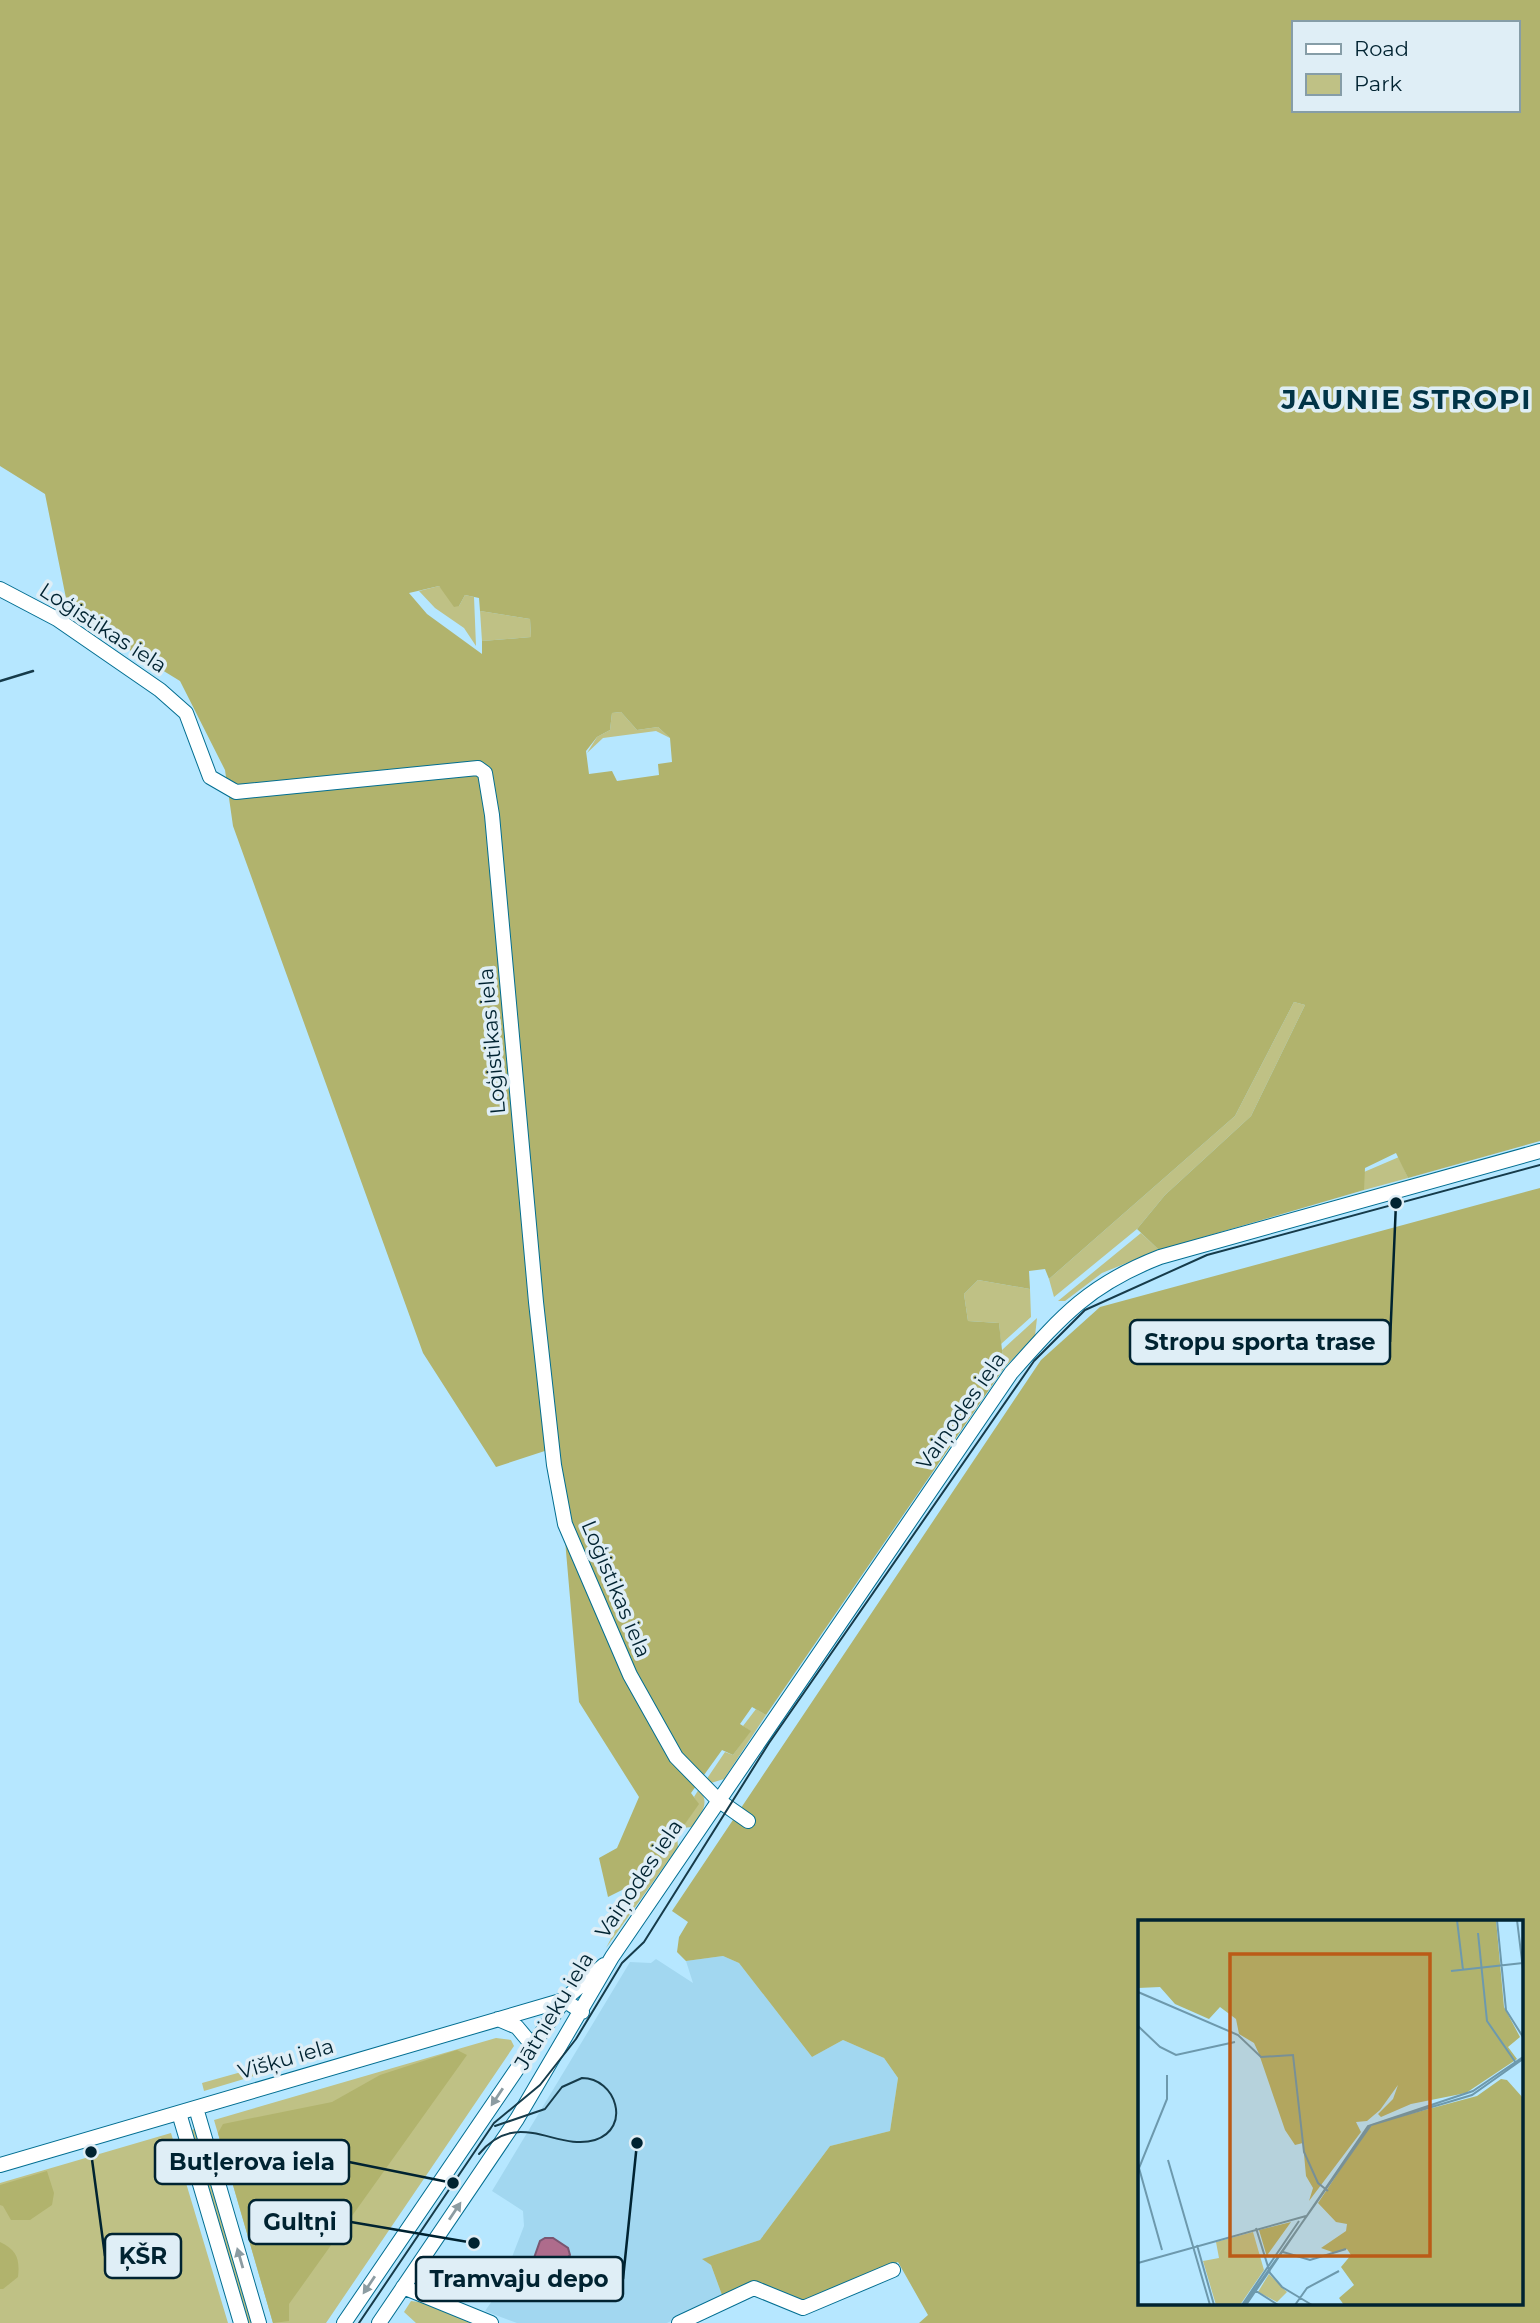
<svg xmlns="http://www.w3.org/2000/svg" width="1540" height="2323" font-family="Montserrat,sans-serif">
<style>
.built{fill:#a2d7f0}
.green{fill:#bfc185}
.forest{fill:#b1b36d;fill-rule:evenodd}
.water{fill:#ae6c8c;stroke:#7a5671;stroke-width:2}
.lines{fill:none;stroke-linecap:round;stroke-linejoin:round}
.minor-casing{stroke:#026e91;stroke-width:16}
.minor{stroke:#fff;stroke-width:14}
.tram{stroke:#163b4a;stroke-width:2}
.rail{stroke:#163b4a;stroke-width:2.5}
.oneway{fill:#8c9ca2}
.labels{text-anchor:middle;stroke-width:7;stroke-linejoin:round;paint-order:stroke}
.street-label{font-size:21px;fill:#002331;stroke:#dfeef6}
.district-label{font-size:28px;font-weight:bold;letter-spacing:2px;fill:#013447;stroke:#dfeef6}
.inset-road{fill:none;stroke:#6d99ad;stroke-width:2}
.view{fill:#bb5b17;fill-opacity:0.15;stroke:#bb5b17;stroke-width:3.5}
.inset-edge{fill:none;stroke:#002331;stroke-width:3.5}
.leader{fill:none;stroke:#002331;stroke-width:2.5}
.callout-dot{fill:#002331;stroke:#dfeef6;stroke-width:2.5}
.callout{fill:#dfeef6;stroke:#002331;stroke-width:2.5}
.callout-label{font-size:23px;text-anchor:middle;font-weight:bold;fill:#002331}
</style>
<rect width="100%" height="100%" fill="#b6e7ff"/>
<path class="built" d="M723,1956L739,1963L812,2057L843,2040L884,2058L898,2078L890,2131L830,2146L760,2240L703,2259L711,2265L722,2295L667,2323H517L485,2311L509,2277L516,2282L512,2257L524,2226L523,2211L492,2191L630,1962L651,1963L656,1959L693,1983L686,1961Z"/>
<path class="green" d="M439,586L459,606L465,595L474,597L476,646L464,628L435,608L419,591Z
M480,611L530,619L531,637L482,641Z
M621,712L637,730L658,727L670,738L656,731L603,738L587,753L597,737L610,730L612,713Z
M1294,1002L1305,1005L1251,1116L1165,1195L1137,1229L1054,1297L1049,1279L1235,1116Z
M1399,1157L1408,1178L1364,1190V1172Z
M1141,1233L1159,1250L1102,1273L1065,1301H1058Z
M978,1280L1030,1289L1031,1317L1001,1344L999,1323L968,1321L964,1294Z
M1037,1318L1035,1336L1004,1368L1002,1350Z
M756,1709L766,1715L724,1779L711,1783L706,1780L725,1752L733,1755L750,1731L743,1726Z
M699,1789C711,1803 701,1814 692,1827L682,1828L698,1804L694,1797Z
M677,1835L678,1847L606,1948L642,1880L648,1877Z
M496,2038L511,2040L514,2046L326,2323H273L214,2120Z
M252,2069L254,2076L204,2091L202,2083Z
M197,2128L254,2323H245L189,2131Z
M171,2133L228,2323H0V2183Z
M411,2301L426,2303L477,2323H416L404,2312Z"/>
<path class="forest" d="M0,0H1540V1141L1408,1178L1396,1153L1365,1168L1364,1190L1159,1250L1137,1229L1165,1195L1251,1116L1305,1005L1294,1002L1235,1116L1049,1279L1045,1269L1029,1271L1030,1289L978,1280L964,1294L968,1321L999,1323L1004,1368L766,1715L752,1707L740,1724L751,1731L733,1755L722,1750L691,1793L699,1804L648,1877L608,1897L599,1858L617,1848L639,1797L579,1702L557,1447L496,1467L423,1353L233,826L225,770L180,681L69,613L45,494L0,466ZM1293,23H1517V110H1293ZM439,586L454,607L459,606L465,595L479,598L480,611L530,619L531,637L482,641V654L427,614L409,593ZM621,712L637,730L658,727L670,738L672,762L658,764L659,775L617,781L612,771L589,774L586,751L597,737L610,730L612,713Z
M1540,1188V2323H919L928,2315L898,2262L804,2301L755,2281L722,2295L711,2265L702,2259L760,2240L830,2146L890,2131L898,2078L884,2058L843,2040L812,2057L739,1963L723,1956L686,1961L677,1952L679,1937L688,1922L672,1911L1041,1360L1100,1307ZM1139,1922H1521V2304H1139Z
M457,2050L467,2055L289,2304V2321L273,2323L218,2133L223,2124L332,2102L380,2075Z
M47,2171L54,2193L52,2205L30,2220H11L3,2206L0,2205V2185Z
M0,2242C17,2250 20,2259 18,2277L3,2289H0Z"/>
<path class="water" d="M545,2238H553L568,2248L570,2255L549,2277L539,2271L534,2258L540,2241Z"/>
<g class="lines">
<defs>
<path id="minor" d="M0,589L57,619L160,690L186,713L210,777L236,792L478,768L485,773L492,815L536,1302L554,1465L565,1524L630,1675L676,1757L718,1800L748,1821
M498,2019L517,2027L532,2045
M196,2108L259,2323
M179,2113L241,2323
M0,2165L564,2000L582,2012
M403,2287L491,2323
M344,2323L564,2000L604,1965
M379,2323L517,2119L612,1957L1011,1373C1061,1317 1088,1285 1160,1257L1540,1151
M679,2323L754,2288L803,2308L893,2270"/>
</defs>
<use href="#minor" class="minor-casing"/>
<use href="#minor" class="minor"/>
<path class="tram" d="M479,2154C517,2107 557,2152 595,2140C632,2128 616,2078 582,2078L562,2087L545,2109L495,2126
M359,2323L494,2123L540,2085L576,2039L622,1963L644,1942L769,1743L1034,1361L1085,1310L1207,1255L1540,1165"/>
<path class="rail" d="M0,681L33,671"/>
</g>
<defs><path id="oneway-solid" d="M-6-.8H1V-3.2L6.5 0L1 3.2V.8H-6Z" transform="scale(1.75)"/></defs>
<g class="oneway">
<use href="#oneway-solid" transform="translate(497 2097) rotate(124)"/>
<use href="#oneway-solid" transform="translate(455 2211) rotate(-56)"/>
<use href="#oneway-solid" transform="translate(240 2258) rotate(-106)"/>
<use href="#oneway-solid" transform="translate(369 2285) rotate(124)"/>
</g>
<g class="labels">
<g class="street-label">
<text transform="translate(103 628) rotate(33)" y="7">Loģistikas iela</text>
<text transform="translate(492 1041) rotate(-95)" y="7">Loģistikas iela</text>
<text transform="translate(961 1411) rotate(-55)" y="7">Vaiņodes iela</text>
<text transform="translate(616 1589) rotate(67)" y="7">Loģistikas iela</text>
<text transform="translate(639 1879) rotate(-56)" y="7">Vaiņodes iela</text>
<text transform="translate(554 2011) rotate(-59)" y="7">Jātnieku iela</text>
<text transform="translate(286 2059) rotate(-16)" y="7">Višķu iela</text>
</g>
<g class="district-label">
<text x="1407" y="409">JAUNIE STROPI</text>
</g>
</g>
<g transform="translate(1138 1920)">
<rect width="385" height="385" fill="#b6e7ff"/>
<path d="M115,312L126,350L102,385H78L65,341L81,338L78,322ZM131,354L149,372L139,382L120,372Z" fill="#bfc185"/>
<path d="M0,0H358L366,87L382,117L370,127L379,139L328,173L273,184L243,197L240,194L255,179L260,165L242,190L229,201L218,202L223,212L171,281L175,268L168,256L165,223L157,225L147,210L121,134L116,123L101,114L98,99L82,87L71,99L37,84L22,67L0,68ZM363,159L369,160L385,178V385H206L201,378L216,365L203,347L213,335L209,329L197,333L183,328L208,311L209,304L198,302L180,283L228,211L235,204L339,176ZM153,302L130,334L129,337L121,310Z" fill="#b1b36d"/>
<path class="inset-road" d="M319,0L325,50M359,0L368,90L385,117M379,0L385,49M340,13L349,101L378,143M313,51L385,43M0,72L100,115L123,137L155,135L166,232L180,263L190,271M0,106L22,127L38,135L97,122M30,240L72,385M118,308L132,353L144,367L174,385M59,325L76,385M24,330L1,248L29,179V155M145,332L172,340L208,329M0,343L168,296M118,371L140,385M104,385L161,301M106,385L233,205L334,175L385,139M108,385L230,206L335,171L385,137M157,385L169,368L201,351"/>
<path class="view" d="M92,34H292V336H92Z"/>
<rect width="385" height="385" class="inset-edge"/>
</g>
<path class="leader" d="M1396 1203L1390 1342M453 2183L349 2162M474 2243L351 2222M91 2152L105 2256M637 2143L623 2279"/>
<g class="callout-dot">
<circle cx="1396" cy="1203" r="7"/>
<circle cx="453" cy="2183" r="7"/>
<circle cx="474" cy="2243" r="7"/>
<circle cx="91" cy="2152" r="7"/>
<circle cx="637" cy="2143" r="7"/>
</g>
<g class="callout">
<rect x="1130" y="1320" width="260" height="44" rx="7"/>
<rect x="155" y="2140" width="194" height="44" rx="7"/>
<rect x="249" y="2200" width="102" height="44" rx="7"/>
<rect x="105" y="2234" width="76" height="44" rx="7"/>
<rect x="416" y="2257" width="207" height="44" rx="7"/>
</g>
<g class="callout-label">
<text x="1260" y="1350">Stropu sporta trase</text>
<text x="252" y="2170">Butļerova iela</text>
<text x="300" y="2230">Gultņi</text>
<text x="143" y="2264">ĶŠR</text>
<text x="519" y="2287">Tramvaju depo</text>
</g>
<rect x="1292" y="21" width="228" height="91" fill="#dfeef6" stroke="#869da7" stroke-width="2"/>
<rect x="1306" y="44" width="35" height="10" fill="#ffffff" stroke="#869da7" stroke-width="2"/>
<text x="1354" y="56" font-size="21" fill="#002331">Road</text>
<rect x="1306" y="74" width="35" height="21" fill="#bfc185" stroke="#869da7" stroke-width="2"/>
<text x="1354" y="91" font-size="21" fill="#002331">Park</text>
</svg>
